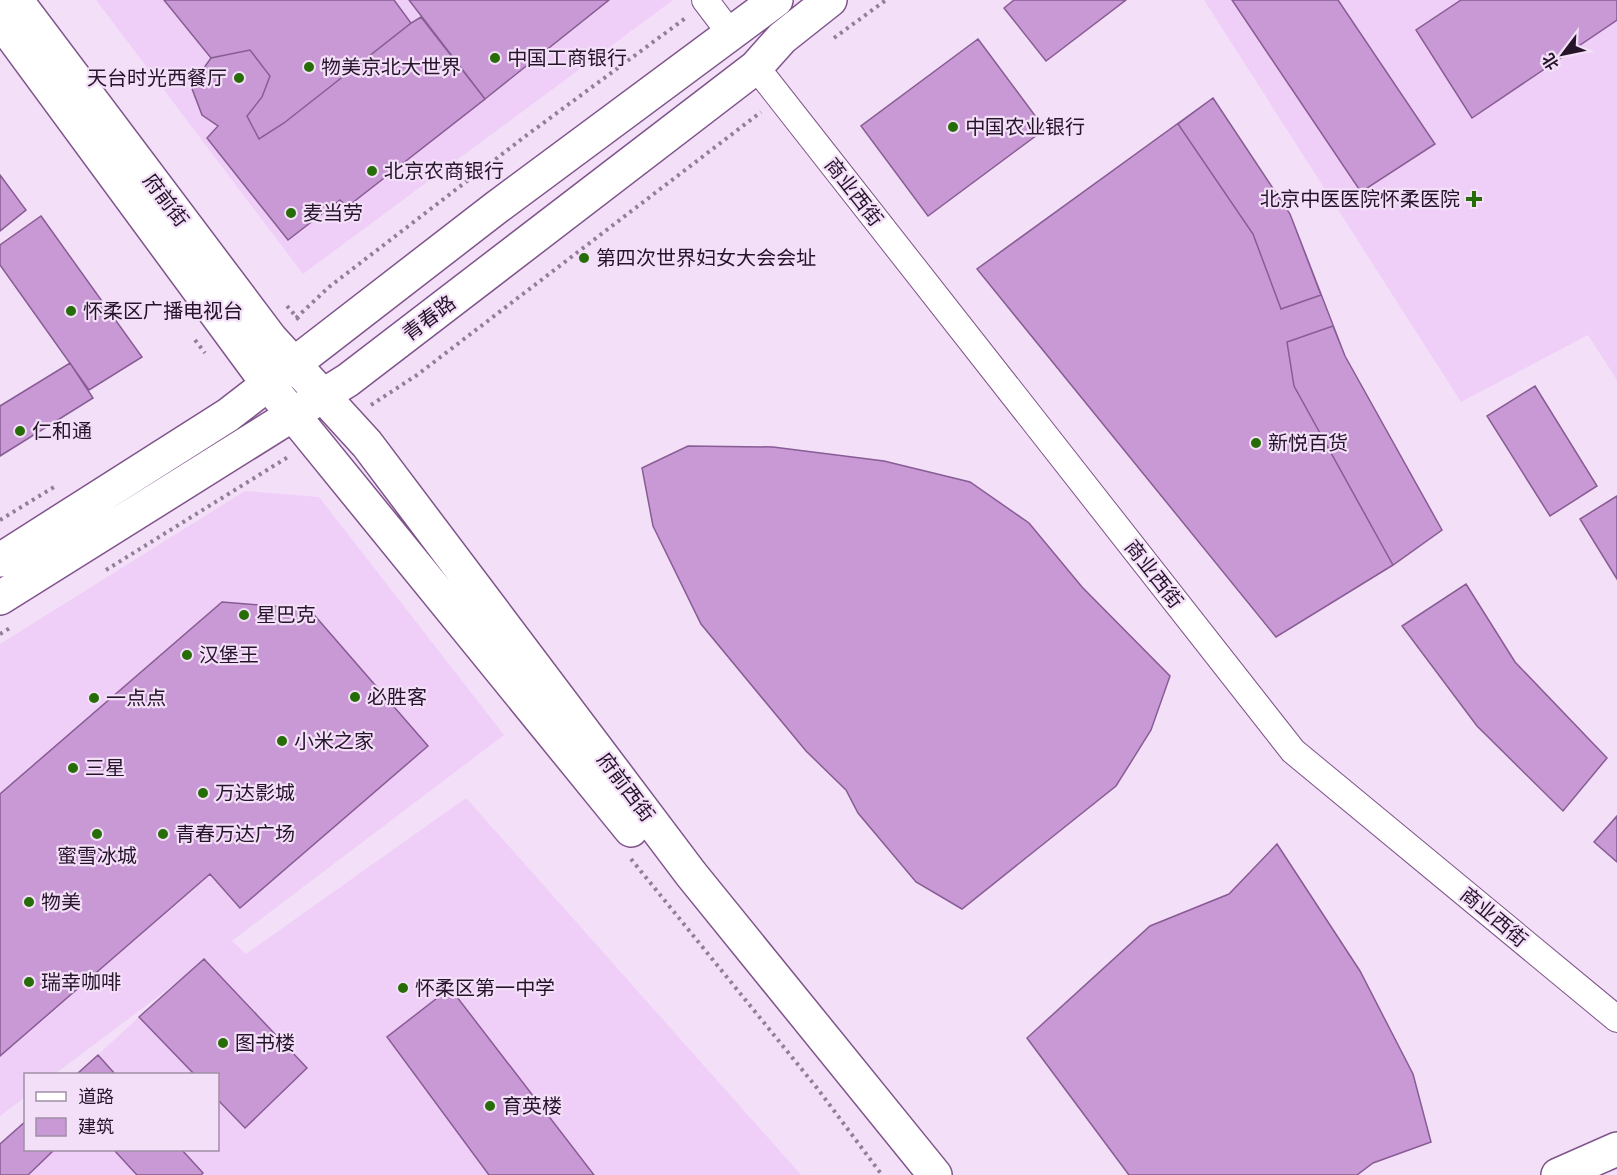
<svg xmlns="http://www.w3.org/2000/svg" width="1617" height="1175" font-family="Karla,'Noto Sans SC',sans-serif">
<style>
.built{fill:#efcff8}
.building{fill:#c899d4;stroke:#885c94;stroke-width:1.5}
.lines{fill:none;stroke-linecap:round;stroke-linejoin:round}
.street-casing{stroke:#7f548b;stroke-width:28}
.secondary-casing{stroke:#7f548b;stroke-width:36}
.path{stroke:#927f97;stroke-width:4;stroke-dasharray:3 4.5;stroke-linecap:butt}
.street{stroke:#fff;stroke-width:26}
.secondary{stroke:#fff;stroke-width:33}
.poi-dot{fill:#266c07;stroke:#f3dff8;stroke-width:2}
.labels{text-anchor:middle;stroke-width:4.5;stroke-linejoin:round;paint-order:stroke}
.poi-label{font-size:20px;fill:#26142b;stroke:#f3dff8;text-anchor:start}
.street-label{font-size:20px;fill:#26142b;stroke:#f3dff8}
</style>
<rect width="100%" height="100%" fill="#f3dff8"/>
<path class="built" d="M96,0H673L303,274Z
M1204,0H1617V380L1588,335L1461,402Z
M245,491L319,497L504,735L232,941L246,954L466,798L801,1175H0V1144L25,1121L26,1150H218V1074H77L176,983L55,1074H26L25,1097L0,1116V644Z"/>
<path class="building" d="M164,0H394L411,23L284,123L259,139L247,116L262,97L270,76L250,50L211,58Z
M409,0H609L485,99Z
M1014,0H1126L1046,61L1004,8Z
M1232,0H1338L1435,144L1361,192Z
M1461,0H1617V20L1472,118L1416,30Z
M421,17L485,99L347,207L340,200L288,240L207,138L218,126L202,115L191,86L211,58L250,50L270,76L262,97L247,116L259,139L284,123L411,23Z
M978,39L1045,129L928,216L861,126Z
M1213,98L1290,214L1345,356L1442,530L1393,565L1276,637L977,269Z
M1213,98L1290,214L1321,295L1281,309L1253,234L1178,124Z
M0,175L26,210L0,231Z
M41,216L142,357L89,390L0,265V245Z
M1333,326L1345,356L1442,530L1393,565L1294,386L1287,342Z
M70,363L93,398L0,456V406Z
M1535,386L1597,486L1550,516L1487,416Z
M688,446L773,447L884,461L970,482L1029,523L1082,587L1170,676L1151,730L1116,786L962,909L916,882L858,813L846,790L806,751L701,624L653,526L642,468Z
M1617,496V579L1580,519Z
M1466,584L1515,662L1607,758L1563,811L1477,726L1402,626Z
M222,602L309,609L428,746L240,908L210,874L0,1056V794Z
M1617,816V862L1594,842Z
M1277,844L1360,971L1413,1074L1431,1142L1373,1163L1357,1175H1129L1027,1038L1150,926L1229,894Z
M204,959L307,1068L245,1128L218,1100V1074H194L139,1017Z
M450,988L594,1175H489L387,1037Z
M98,1055L115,1074H77Z
M26,1121V1150H54L28,1175H0V1144Z
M114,1150H182L203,1173L201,1175H137Z"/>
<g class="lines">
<defs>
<path id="street" d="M705,0L730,33
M756,67L1293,751L1617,1019"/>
<path id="secondary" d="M16,0L271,339L367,444L691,874L935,1175
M0,20L268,384L631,830
M0,560L228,415L497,207L776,0
M0,598L348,380L756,67L782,38L830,0
M1558,1175L1617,1149"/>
</defs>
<use href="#street" class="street-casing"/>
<use href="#secondary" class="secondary-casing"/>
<path class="path" d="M834,38L886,0
M287,306L300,321
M296,318L329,287L527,135L687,17
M195,340L205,353
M371,405L417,375L761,112
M0,520L54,487
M106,570L288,457
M0,634L10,628
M631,859L817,1088L882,1175"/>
<use href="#street" class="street"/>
<use href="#secondary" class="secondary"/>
</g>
<g class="poi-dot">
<circle cx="495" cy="58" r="6"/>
<circle cx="309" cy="67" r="6"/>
<circle cx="239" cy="78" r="6"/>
<circle cx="953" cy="127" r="6"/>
<circle cx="372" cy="171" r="6"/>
<path d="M1471 190h6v6h6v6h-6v6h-6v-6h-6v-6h6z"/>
<circle cx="291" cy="213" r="6"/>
<circle cx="584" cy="258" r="6"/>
<circle cx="71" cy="311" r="6"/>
<circle cx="20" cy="431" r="6"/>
<circle cx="1256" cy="443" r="6"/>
<circle cx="244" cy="615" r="6"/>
<circle cx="187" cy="655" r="6"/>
<circle cx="355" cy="697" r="6"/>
<circle cx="94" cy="698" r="6"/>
<circle cx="282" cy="741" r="6"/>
<circle cx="73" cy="768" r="6"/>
<circle cx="203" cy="793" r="6"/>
<circle cx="97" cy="834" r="6"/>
<circle cx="163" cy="834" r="6"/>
<circle cx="29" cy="902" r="6"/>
<circle cx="29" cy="982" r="6"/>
<circle cx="403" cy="988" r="6"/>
<circle cx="223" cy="1043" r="6"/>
<circle cx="490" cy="1106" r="6"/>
</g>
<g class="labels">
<g class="poi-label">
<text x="507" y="65">中国工商银行</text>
<text x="321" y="74">物美京北大世界</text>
<text x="227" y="85" text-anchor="end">天台时光西餐厅</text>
<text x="965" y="134">中国农业银行</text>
<text x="384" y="178">北京农商银行</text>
<text x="1460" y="206" text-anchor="end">北京中医医院怀柔医院</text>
<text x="303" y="220">麦当劳</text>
<text x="596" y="265">第四次世界妇女大会会址</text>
<text x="83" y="318">怀柔区广播电视台</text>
<text x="32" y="438">仁和通</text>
<text x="1268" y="450">新悦百货</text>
<text x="256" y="622">星巴克</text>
<text x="199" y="662">汉堡王</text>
<text x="367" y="704">必胜客</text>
<text x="106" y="705">一点点</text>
<text x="294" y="748">小米之家</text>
<text x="85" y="775">三星</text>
<text x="215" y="800">万达影城</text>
<text x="175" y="841">青春万达广场</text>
<text x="97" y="863" text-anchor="middle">蜜雪冰城</text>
<text x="41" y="909">物美</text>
<text x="41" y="989">瑞幸咖啡</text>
<text x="415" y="995">怀柔区第一中学</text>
<text x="235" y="1050">图书楼</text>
<text x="502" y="1113">育英楼</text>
</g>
<g class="street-label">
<text transform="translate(854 192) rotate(52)" y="7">商业西街</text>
<text transform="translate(166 200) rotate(53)" y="7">府前街</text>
<text transform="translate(429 318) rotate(-37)" y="7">青春路</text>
<text transform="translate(1154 574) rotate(52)" y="7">商业西街</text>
<text transform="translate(626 787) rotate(53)" y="7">府前西街</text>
<text transform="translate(1494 917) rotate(40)" y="7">商业西街</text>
</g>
</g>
<rect x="24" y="1073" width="195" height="78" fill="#f3dff8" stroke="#a18ea6" stroke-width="1.5"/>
<rect x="36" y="1092" width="30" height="9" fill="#ffffff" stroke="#a18ea6" stroke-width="1.5"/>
<text x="78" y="1103" font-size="18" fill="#26142b">道路</text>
<rect x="36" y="1118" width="30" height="18" fill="#c899d4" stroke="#a18ea6" stroke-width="1.5"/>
<text x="78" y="1133" font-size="18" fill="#26142b">建筑</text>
<g transform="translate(1563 54) rotate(238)" stroke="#f3dff8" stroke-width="4.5" paint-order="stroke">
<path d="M0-4.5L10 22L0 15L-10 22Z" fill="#26142b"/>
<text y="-9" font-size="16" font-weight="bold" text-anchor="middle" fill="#26142b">北</text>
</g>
</svg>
